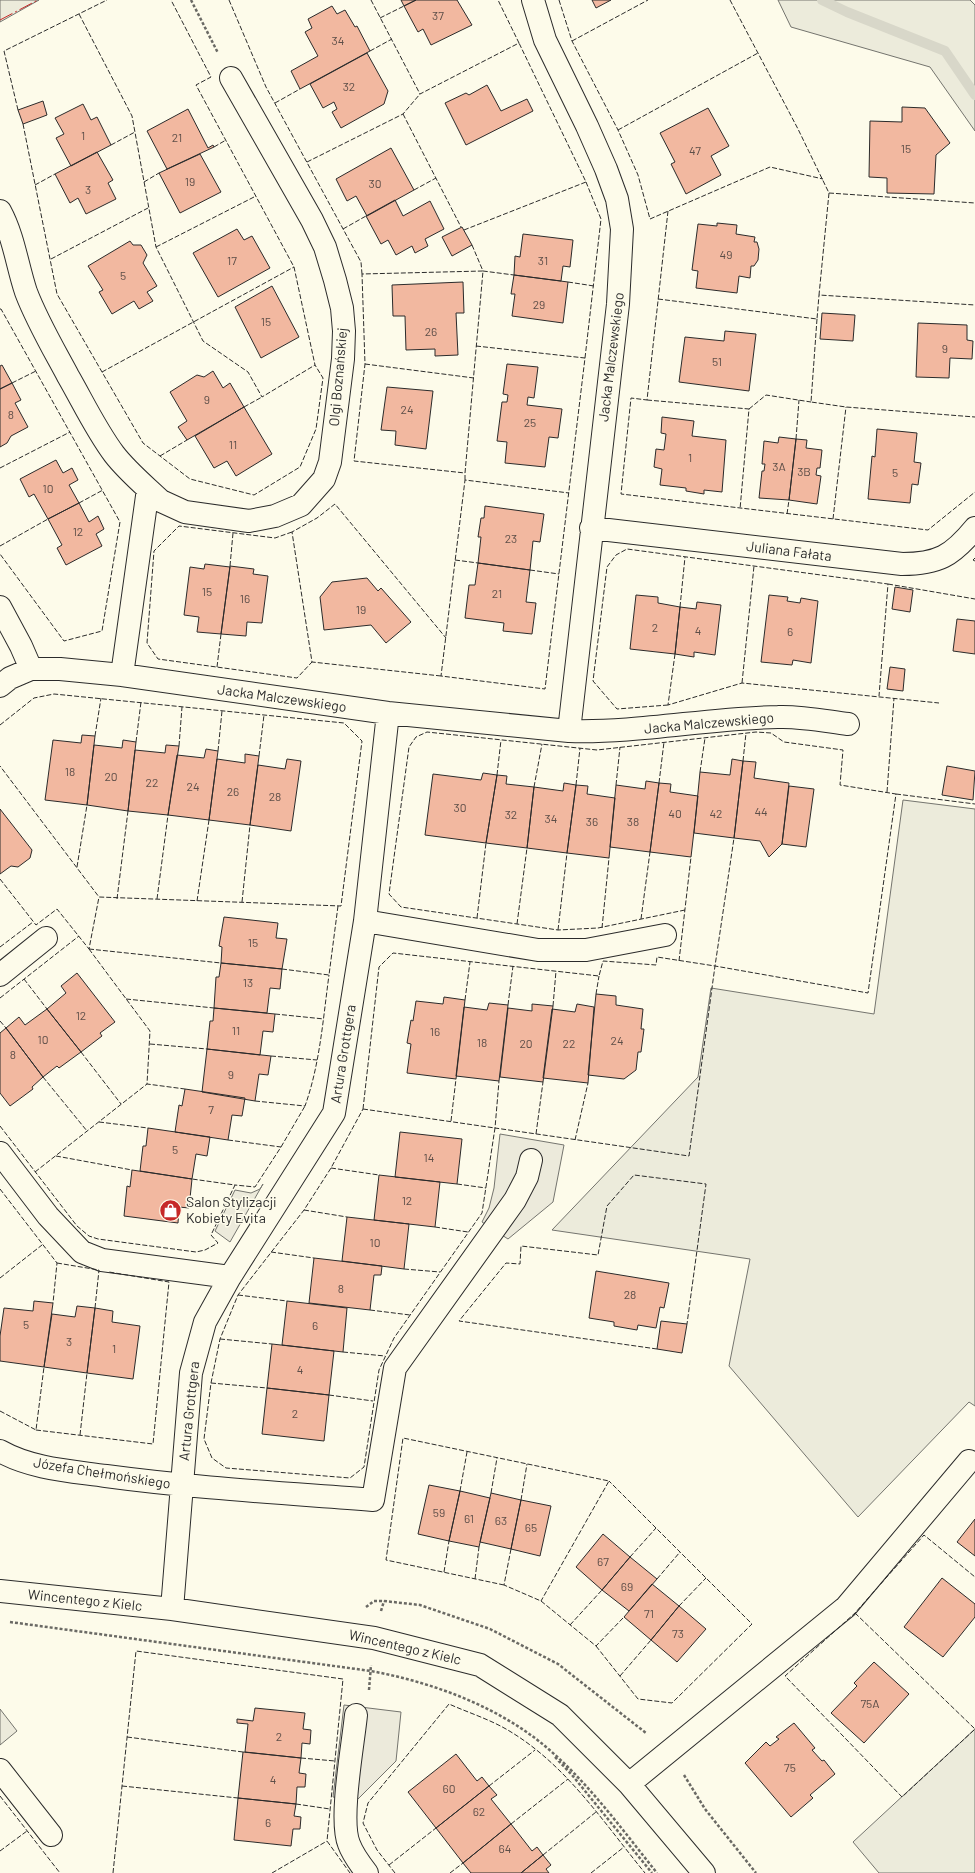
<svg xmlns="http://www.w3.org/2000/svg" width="975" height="1873" font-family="Barlow,sans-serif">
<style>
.green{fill:#ecebdb;stroke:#74746e}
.parking{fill:#eceadb;stroke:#74746e}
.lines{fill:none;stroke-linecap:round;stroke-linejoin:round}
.stream{stroke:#d8d7c9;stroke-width:10}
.building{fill:#f2b8a0;stroke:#2b2b2b}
.street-casing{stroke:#2b2b2b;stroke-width:24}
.path{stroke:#6a6964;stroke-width:2.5;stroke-dasharray:3 2;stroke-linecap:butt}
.street{stroke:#fdfbea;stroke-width:22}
.fence{stroke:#2b2b2b;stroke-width:1;stroke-dasharray:5 2;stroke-linecap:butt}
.power{stroke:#c62828;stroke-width:1;stroke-dasharray:14 3 2 3;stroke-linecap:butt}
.labels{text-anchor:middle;stroke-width:3;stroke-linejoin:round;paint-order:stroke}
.number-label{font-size:12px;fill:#5d4e48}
.street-label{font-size:14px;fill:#2b2b2b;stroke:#fdfbea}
.poi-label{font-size:14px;fill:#2b2b2b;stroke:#fdfbea;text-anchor:start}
</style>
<rect width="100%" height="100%" fill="#fdfbea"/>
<path class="green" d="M0,0H39L0,22Z
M778,0H970L975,5V131L930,67L791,27Z
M903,800L975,809V1406L969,1402L858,1517L729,1366L750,1259L552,1230L698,1077L711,988L874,1014Z
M975,1729V1873H879L853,1842Z"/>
<path class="parking" d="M500,1134L564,1145L553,1202L508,1239L482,1222L489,1208L494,1188Z
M263,1184L230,1242L215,1231L235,1190L251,1193L260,1189Z
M344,1705L401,1712L396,1761L357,1800L333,1797Z
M0,1709L17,1731L0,1745Z"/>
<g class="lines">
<path class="stream" d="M822,0L847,12L945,51L975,95"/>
</g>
<path class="building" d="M401,0H416L404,6Z
M416,0H457L472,25L431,45L423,29L418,32L404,6Z
M592,0H611L596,8Z
M332,6L337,14L345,10L355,27L357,26L370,51L300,89L291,71L318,56L305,32L312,28L308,19Z
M367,53L388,91L384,104L341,128L332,112L337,109L334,102L323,108L310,84Z
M487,85L501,111L527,99L533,111L466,145L445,103L466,93L469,95Z
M43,101L47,115L23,124L18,110Z
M83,104L91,120L97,117L111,145L71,166L56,138L64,134L55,118Z
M902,107L925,108L950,143L936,155L934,194L887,193V178L869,177L870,121L902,122Z
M708,108L729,146L711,156L721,175L686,194L671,164L675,162L660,133Z
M188,109L208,148L213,145L214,147L167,169L147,131Z
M391,148L414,190L367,216L356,196L347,201L336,179Z
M97,152L113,180L108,183L116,199L86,214L78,198L70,203L55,174Z
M200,154L221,192L180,213L159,173Z
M395,200L403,216L430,201L444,229L425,239L428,246L415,253L412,246L396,255L388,240L381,244L366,216Z
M717,223L737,225L736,234L755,237L754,242H757L759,249L758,260L754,266H751L750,278L739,276L737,293L696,288L698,271L692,270L698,224L717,226Z
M462,227L472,245L452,256L442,237Z
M237,229L244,240L252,236L270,268L218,297L193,253Z
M523,234L573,240L570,267L563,266L561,281L514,275L515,256L520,257Z
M130,241L133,245H141L147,255L143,263L157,286L147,292L153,301L139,309L134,301L112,314L99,292L103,290L88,266Z
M514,275L568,282L563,323L512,316L515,294H511Z
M463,282L464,313H456L458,355L435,356V349L406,350L405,316H393L392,285Z
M272,286L299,337L261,358L235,307Z
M822,313L855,315L853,341L820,339Z
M918,323L967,325V340L973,341L972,359L950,358L949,378L916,377Z
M725,331L756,334L749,391L679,382L685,337L724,341Z
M507,364L538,367L534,398L528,397L527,405L562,409L558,438L549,437L545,467L505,463L507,442L497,441L502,402H507L508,395L503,394Z
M2,365L12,383L0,389V366Z
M213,371L223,388L230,383L244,407L187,440L178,427L187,421L170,392L197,375L204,377Z
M12,383L21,400L15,403L28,427L11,436L7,443L0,447V389Z
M387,387L433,391L426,449L395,445L396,431L381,430Z
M244,407L272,454L236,476L227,461L214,468L195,436Z
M662,417L694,421L692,436L726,440L722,492L704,490V494L686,491V488L660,485L662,469L654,467L656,449L664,450L666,434L661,433Z
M877,429L917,433L914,462L921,463L918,485L912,484L910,503L868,499L872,456L875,457Z
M779,437L796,439L789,500L759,498L762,471H764L765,464H762L764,441L778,443Z
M796,439L807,440L806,448L822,450L820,468H817L816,475L821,476L817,504L789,500Z
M56,460L63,473L72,468L78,480L69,485L79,503L48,519L34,494L29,497L20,479Z
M79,503L89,522L98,516L104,529L96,534L102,546L66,565L57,548L62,545L48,519Z
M485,506L544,514L540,542L533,541L530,570L478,563L481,537H478L481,518H484Z
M478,563L530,570L526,602L536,603L532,634L503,631L504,623L465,618L469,585H475Z
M205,564L230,567L221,634L197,632L199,617L184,615L190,567L204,569Z
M230,566L254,569L253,574L268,576L262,623L247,622L246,636L221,634Z
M367,578L378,591L381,588L411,622L386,643L371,625L324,630L320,597L332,582Z
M895,587L913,590L910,612L892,609Z
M636,595L658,597V603L680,607L675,654L630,649Z
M769,595L788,597L787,601L800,603L801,598L818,601L811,663L793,660L792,665L761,662Z
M697,602L721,605L715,655L694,652V657L675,654L680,607L696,609Z
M957,619L975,621V654L953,651Z
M890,667L905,669L903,691L887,689Z
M82,735L95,736L87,805L45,800L53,740L81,743Z
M123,740L136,742L128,811L87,805L94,745L122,748Z
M166,745L179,746L168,815L128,811L135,750L165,753Z
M206,749L218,751L209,820L168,815L177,755L204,758Z
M245,754L259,756L250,825L209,820L217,759L245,763Z
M287,759L301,761L291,831L250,825L258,765L285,769Z
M732,759L743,761L734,838L694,833L700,772L730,775Z
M743,761L756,762L754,778L789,783L782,844L769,857L760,841L734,838Z
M947,766L975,771L973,800L942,795Z
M483,773L497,775L486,843L425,835L433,774L481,780Z
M497,775L507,776L506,784L534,787L527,848L486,843Z
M646,781L659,783L650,852L610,847L616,785L645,789Z
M564,783L576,785L567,853L527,848L534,787L563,791Z
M659,783L671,784L670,792L698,796L691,857L650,852Z
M576,785L588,786L587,794L615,798L609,858L567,853Z
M789,786L814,789L806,847L782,844Z
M0,809L32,850L30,858L18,867L11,866L0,874Z
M224,917L278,923L276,938L287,939L282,969L221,963L222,947L219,946Z
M221,963L282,969L280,989L270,988L267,1013L214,1008L216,977H219Z
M77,973L115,1022L100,1033L102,1036L81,1052L47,1009L66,993L61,986Z
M596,994L616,996V1005L643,1009L641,1029H644L641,1052H638L636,1070L624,1079L588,1075Z
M444,997L465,1000L456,1079L407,1073L411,1044L407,1043L411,1020L413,1021L416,1001L443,1004Z
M489,1003L508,1005L499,1081L456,1076L464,1007L487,1010Z
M532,1004L553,1006L543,1082L500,1077L508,1008L532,1011Z
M577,1004L594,1007L588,1083L543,1078L552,1009L575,1012Z
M214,1008L275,1014L273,1032L263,1031L260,1055L207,1049L210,1021H213Z
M47,1009L81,1052L59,1068L57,1066L43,1077L6,1028L19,1017L25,1025Z
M6,1028L43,1077L32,1087L33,1089L10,1106L0,1093V1033Z
M207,1049L271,1056L268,1075L259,1074L255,1101L202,1092Z
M185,1089L245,1098L242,1116L232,1115L228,1140L175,1132L179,1105L182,1106Z
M148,1128L210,1137L207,1156L196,1154L192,1179L140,1171L143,1146H146Z
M400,1132L462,1139L457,1184L395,1177Z
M132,1170L192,1179L189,1208L179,1207L178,1223L124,1216L127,1186L130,1187Z
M379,1175L440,1182L435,1227L374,1220Z
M347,1217L409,1224L404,1269L342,1261Z
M314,1258L382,1266L381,1275H374L370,1310L309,1303Z
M596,1271L669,1283L664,1308L660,1307L656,1328L638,1325L637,1330L614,1326V1322L589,1318Z
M34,1301L53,1303L44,1367L0,1361V1336L4,1308L33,1311Z
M287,1301L347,1308L343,1352L282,1345Z
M77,1306L95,1308L87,1373L44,1367L52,1314L75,1317Z
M95,1308L113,1311L112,1322L140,1326L133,1379L87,1373Z
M661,1321L687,1324L682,1353L657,1349Z
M272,1344L334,1351L329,1395L267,1388Z
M267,1388L329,1395L324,1441L262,1434Z
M429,1485L460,1491L449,1541L418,1534Z
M460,1491L490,1498L479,1547L449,1541Z
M491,1493L521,1500L511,1549L480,1542Z
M521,1500L551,1506L540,1556L511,1549Z
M975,1519V1556L957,1542Z
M603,1534L630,1557L602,1590L576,1567Z
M630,1557L657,1579L629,1611L602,1590Z
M942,1578L975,1604V1617L943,1657L904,1627Z
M652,1584L679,1606L651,1640L624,1617Z
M679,1606L706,1629L677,1662L651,1640Z
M874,1662L909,1694L864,1743L831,1713L857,1686L854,1683Z
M255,1708L305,1713L303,1729L311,1730L310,1744L302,1743L301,1758L245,1752L248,1724L237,1723V1719L253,1721Z
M794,1723L815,1748L812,1750L822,1761L824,1760L835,1774L810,1795L813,1798L791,1817L745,1763L766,1742L770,1746L779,1739L776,1737Z
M243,1752L301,1758L299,1773L306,1774L305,1787H297L296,1804L238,1798Z
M456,1754L477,1781L482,1777L489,1786L436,1828L408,1792Z
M489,1786L497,1795L491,1799L511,1824L463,1863L436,1828Z
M238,1798L296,1804L294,1816L301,1817L300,1829H293L291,1846L234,1840Z
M511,1824L532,1851L537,1847L543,1855L521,1873H471L463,1863Z
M543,1855L551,1865L546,1869L549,1873H521Z"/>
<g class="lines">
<defs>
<path id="street" d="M0,211C14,237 17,265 26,292C37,321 53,348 68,376C83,402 96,430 114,454C124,467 136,478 148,489
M591,528L902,564C938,564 952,556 975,528
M0,607L21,646L31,669
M122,675L148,489L161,501L185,512L249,521L275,516L301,505L324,479L330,462L343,359L344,331L342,308L335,280L325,247L312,220L231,78
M0,686L10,678L31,669H60L122,675L388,713L569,731L618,304L622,229L617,199L606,169L587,126L545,40L533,0
M569,731C640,733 708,718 778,717C801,716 825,721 848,724
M365,921L538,950H586L665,935
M0,975L46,938
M0,1153L48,1216L82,1252L102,1260L230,1277
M0,1451C32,1469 71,1471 106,1476C195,1488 284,1493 373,1500L395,1368L515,1200L527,1177L531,1160
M0,1591L172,1609L374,1638L480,1665L560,1715L629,1784L704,1873
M172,1609L191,1373L205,1322L230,1277L334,1113L365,921L388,713
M356,1715C353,1745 339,1820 349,1844C353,1855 360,1864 367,1873
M0,1770L51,1835
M629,1784L846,1607L969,1461"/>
</defs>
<use href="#street" class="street-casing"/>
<path class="path" d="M191,0L218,53
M366,1607L374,1601H384L420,1605L490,1629L558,1664L646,1733
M381,1611L384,1601
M10,1622L371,1671C430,1682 492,1704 540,1742C585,1778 621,1828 657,1873
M369,1690L371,1665
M555,1757L572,1775L652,1873
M684,1775L705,1809L756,1873"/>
<use href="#street" class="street"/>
<path class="fence" d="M229,0L266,87L361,262L362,274
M371,0L420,94L519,43L498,0
M559,0L572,41L618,130L638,175L650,219L770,167L823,179
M730,0L798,129L829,193L819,295L975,305
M79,14L132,116L156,247L203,341L248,372L262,397L315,365
M380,18L404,6
M572,41L648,0
M370,51L392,39
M275,103L300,89
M18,110L4,51L107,0
M403,114L461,227
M23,124L57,294L143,443L190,479L254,495L300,467L316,429L323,378L315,365L294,267L196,85L211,77L171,0
M618,130L758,53
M111,145L135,132
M214,147L226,140
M307,162L403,114L420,94
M144,182L159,173
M35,185L55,174
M414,190L436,178
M829,193L975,203
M668,211L647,400L631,398L621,494L928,530L975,492
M343,229L366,216
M464,230L586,182L519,43
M472,245L483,271L514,275
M156,247L256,196
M51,259L148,208
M568,282L594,286
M658,299L817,319L819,295
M0,309H1L120,522L102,631L64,641L0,554
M817,319L811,402L846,407L975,417
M476,346L585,358L545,689L441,676L465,480L569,493
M585,358L601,219L586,182
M365,364L474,378
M102,372L294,267
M12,383L36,371
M647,400L749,409L740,509
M244,407L262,397
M749,409L766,395L811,402
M796,439L799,400
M160,456L187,440
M0,468L70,432
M465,480V473L483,271L362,274L365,364L354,461L465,473
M79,503L103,490
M787,514L789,500
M833,519L846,407
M292,532L275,538L179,526L154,551L147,643L158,659L297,678L312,662
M0,546L48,519
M975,558L973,560L975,561
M455,560L478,563
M230,566L233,533
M530,570L559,574
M888,584L975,599
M680,607L685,557
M675,654L668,705L742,683L939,703
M217,667L221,634
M441,676L312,662L292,532L317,518L335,504L446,638
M742,683L754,566
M668,705L617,709L593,681L607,567L616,555L627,549L888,584L879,696
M0,725L34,698L54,694L344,723L362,741L341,906L99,897L0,766
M95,736L101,698
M136,742L141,702
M179,746L182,707
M218,751L222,711
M259,756L264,715
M743,761L746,733
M700,772L705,738
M497,775L501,740
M659,783L664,742
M576,785L580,748
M616,785L620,747
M534,787L542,744
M887,792L894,698
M896,794L975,804
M77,867L87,805
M0,879L36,925L57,909L89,949L99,897
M117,899L128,811
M157,899L168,815
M197,901L209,820
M242,902L250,825
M685,910L598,928L558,930L401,907L389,894L409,747L416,737L427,732L597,750L756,732L771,733L784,742L843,750L840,785L896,794L868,993L715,966L734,838
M477,918L486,843
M641,919L650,852
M517,924L527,848
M602,928L609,858
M558,930L567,853
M0,947L33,922
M89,949L150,1031L147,1084L185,1089
M89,949L221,963
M679,961L691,857
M282,969L329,975L338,906
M24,979L47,1009
M596,994L599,976
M0,998L79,936
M126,999L214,1008
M465,1000L470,962
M508,1005L513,966
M553,1006L556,971
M275,1014L324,1019
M0,1021L6,1028
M150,1044L207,1049
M81,1052L121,1104
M271,1056L317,1060
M43,1077L87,1131
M255,1101L305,1106C320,1064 323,1019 329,975
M363,1109L495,1128L482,1213L394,1338L379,1370L364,1467L350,1478L226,1468L212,1458L204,1439L211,1383L220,1339L238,1295L304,1210L331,1168Z
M363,1109L379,967L393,953L599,976L603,961L656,965L657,957L715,966L689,1156L495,1128L499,1081
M451,1121L456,1079
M99,1122L148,1128
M0,1126L77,1226L89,1236L98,1239L196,1252L205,1250L218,1243L211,1235L235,1185L192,1179
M536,1134L543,1082
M228,1140L281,1147L255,1187L235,1185
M575,1140L588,1083
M281,1147L305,1106
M56,1156L132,1170
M331,1168L379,1175
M35,1172L147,1084
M457,1184L486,1188
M0,1189L57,1263L53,1303
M304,1210L347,1217
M435,1227L468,1232
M271,1252L314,1258
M57,1263L99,1270
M404,1269L440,1272
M0,1278L42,1245
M238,1295L287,1301
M95,1308L99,1270
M370,1310L410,1315
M220,1339L272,1344
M657,1349L459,1321L506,1263L520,1264L521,1246L598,1255L607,1206L634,1175L706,1184L687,1324
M343,1352L385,1356
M211,1383L267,1388
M329,1395L373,1401
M0,1411L36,1430L44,1367
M36,1430L153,1444L169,1282L109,1272
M80,1435L87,1373
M460,1491L467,1452
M491,1493L497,1458
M521,1500L527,1464
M511,1549L504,1585L541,1601L596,1646L624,1617
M630,1557L656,1528
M444,1572L449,1541
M475,1579L479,1547
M657,1579L680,1552
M504,1585L386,1560L403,1438L609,1481L541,1601
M679,1606L706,1578
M855,1613L975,1729
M570,1625L602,1590
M596,1646L638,1699L672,1703L752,1624L609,1481
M620,1676L651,1640
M974,1730L902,1797L785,1676L855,1613L924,1535L975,1577
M127,1737L243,1752
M301,1758L335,1761
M122,1786L238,1798
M489,1786L535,1750
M0,1796L60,1873
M296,1804L330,1809
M511,1824L568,1779
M0,1851L27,1831
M543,1855L596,1812
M389,1865L436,1828
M113,1873L136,1651L343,1679L327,1841L350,1873
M272,1873L327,1841
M395,1873L377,1850L363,1823L368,1803L449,1704C469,1713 492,1720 511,1732C567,1766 604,1823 645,1873
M450,1873L463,1863
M591,1873L624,1847"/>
<path class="power" d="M0,20L38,0"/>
</g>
<defs>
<symbol id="shop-disc" viewBox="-11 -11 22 22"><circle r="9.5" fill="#c62828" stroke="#fdfbea"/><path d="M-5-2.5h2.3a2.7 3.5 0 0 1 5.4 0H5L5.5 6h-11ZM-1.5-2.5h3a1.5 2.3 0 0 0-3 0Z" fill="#fff"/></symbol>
</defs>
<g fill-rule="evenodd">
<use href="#shop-disc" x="158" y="1198" width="25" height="25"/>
</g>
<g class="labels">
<g class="number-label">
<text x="438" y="20">37</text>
<text x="338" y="45">34</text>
<text x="349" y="91">32</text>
<text x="83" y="140">1</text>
<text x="177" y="142">21</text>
<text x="906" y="153">15</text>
<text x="695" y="155">47</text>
<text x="190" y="186">19</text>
<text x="375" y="188">30</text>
<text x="88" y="194">3</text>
<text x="726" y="259">49</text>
<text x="232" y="265">17</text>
<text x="543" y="265">31</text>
<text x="123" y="280">5</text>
<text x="539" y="309">29</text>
<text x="266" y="326">15</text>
<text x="431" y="336">26</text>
<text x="945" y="353">9</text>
<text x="717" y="366">51</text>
<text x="207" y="404">9</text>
<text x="407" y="414">24</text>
<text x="11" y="419">8</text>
<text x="530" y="427">25</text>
<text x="233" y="449">11</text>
<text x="690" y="462">1</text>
<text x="779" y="471">3A</text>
<text x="804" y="476">3B</text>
<text x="895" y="477">5</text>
<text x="48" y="493">10</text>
<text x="78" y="536">12</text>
<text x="511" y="543">23</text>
<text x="207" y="596">15</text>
<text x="497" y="598">21</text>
<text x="245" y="603">16</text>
<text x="361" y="614">19</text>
<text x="655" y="632">2</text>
<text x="698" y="635">4</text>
<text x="790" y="636">6</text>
<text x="70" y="776">18</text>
<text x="111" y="781">20</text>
<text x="152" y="787">22</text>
<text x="193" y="791">24</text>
<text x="233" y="796">26</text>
<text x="275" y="801">28</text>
<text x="460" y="812">30</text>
<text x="761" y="816">44</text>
<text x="675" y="818">40</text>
<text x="716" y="818">42</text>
<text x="511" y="819">32</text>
<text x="551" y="823">34</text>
<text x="592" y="826">36</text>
<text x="633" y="826">38</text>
<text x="253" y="947">15</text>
<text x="248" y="987">13</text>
<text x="81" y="1020">12</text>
<text x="236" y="1035">11</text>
<text x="435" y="1036">16</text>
<text x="43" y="1044">10</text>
<text x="617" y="1045">24</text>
<text x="482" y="1047">18</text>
<text x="526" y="1048">20</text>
<text x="569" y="1048">22</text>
<text x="13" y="1059">8</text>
<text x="231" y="1079">9</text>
<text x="211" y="1114">7</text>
<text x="175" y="1154">5</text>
<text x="429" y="1162">14</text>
<text x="407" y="1205">12</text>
<text x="375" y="1247">10</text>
<text x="341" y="1293">8</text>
<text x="630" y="1299">28</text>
<text x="26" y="1329">5</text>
<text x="315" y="1330">6</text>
<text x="69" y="1346">3</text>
<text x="114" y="1353">1</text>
<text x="300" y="1374">4</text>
<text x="295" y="1418">2</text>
<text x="439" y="1517">59</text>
<text x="469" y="1523">61</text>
<text x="501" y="1525">63</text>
<text x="531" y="1532">65</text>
<text x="603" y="1566">67</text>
<text x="627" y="1591">69</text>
<text x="649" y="1618">71</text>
<text x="678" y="1638">73</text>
<text x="870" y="1708">75A</text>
<text x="279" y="1741">2</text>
<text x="790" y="1772">75</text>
<text x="273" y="1784">4</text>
<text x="449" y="1793">60</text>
<text x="479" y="1816">62</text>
<text x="268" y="1827">6</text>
<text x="505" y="1853">64</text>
</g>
<g class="street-label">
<text transform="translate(611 357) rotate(-83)" y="5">Jacka Malczewskiego</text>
<text transform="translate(338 377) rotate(-85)" y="5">Olgi Boznańskiej</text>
<text transform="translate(789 551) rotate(7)" y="5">Juliana Fałata</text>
<text transform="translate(282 698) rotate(8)" y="5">Jacka Malczewskiego</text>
<text transform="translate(709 723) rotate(-5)" y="5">Jacka Malczewskiego</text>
<text transform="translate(343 1054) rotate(-81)" y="5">Artura Grottgera</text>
<text transform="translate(189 1411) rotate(-84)" y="5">Artura Grottgera</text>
<text transform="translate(102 1473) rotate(9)" y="5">Józefa Chełmońskiego</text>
<text transform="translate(85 1600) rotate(6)" y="5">Wincentego z Kielc</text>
<text transform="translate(405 1647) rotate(13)" y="5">Wincentego z Kielc</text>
</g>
<g class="poi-label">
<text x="186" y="1207">Salon Stylizacji<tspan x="186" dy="16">Kobiety Evita</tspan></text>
</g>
</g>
</svg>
